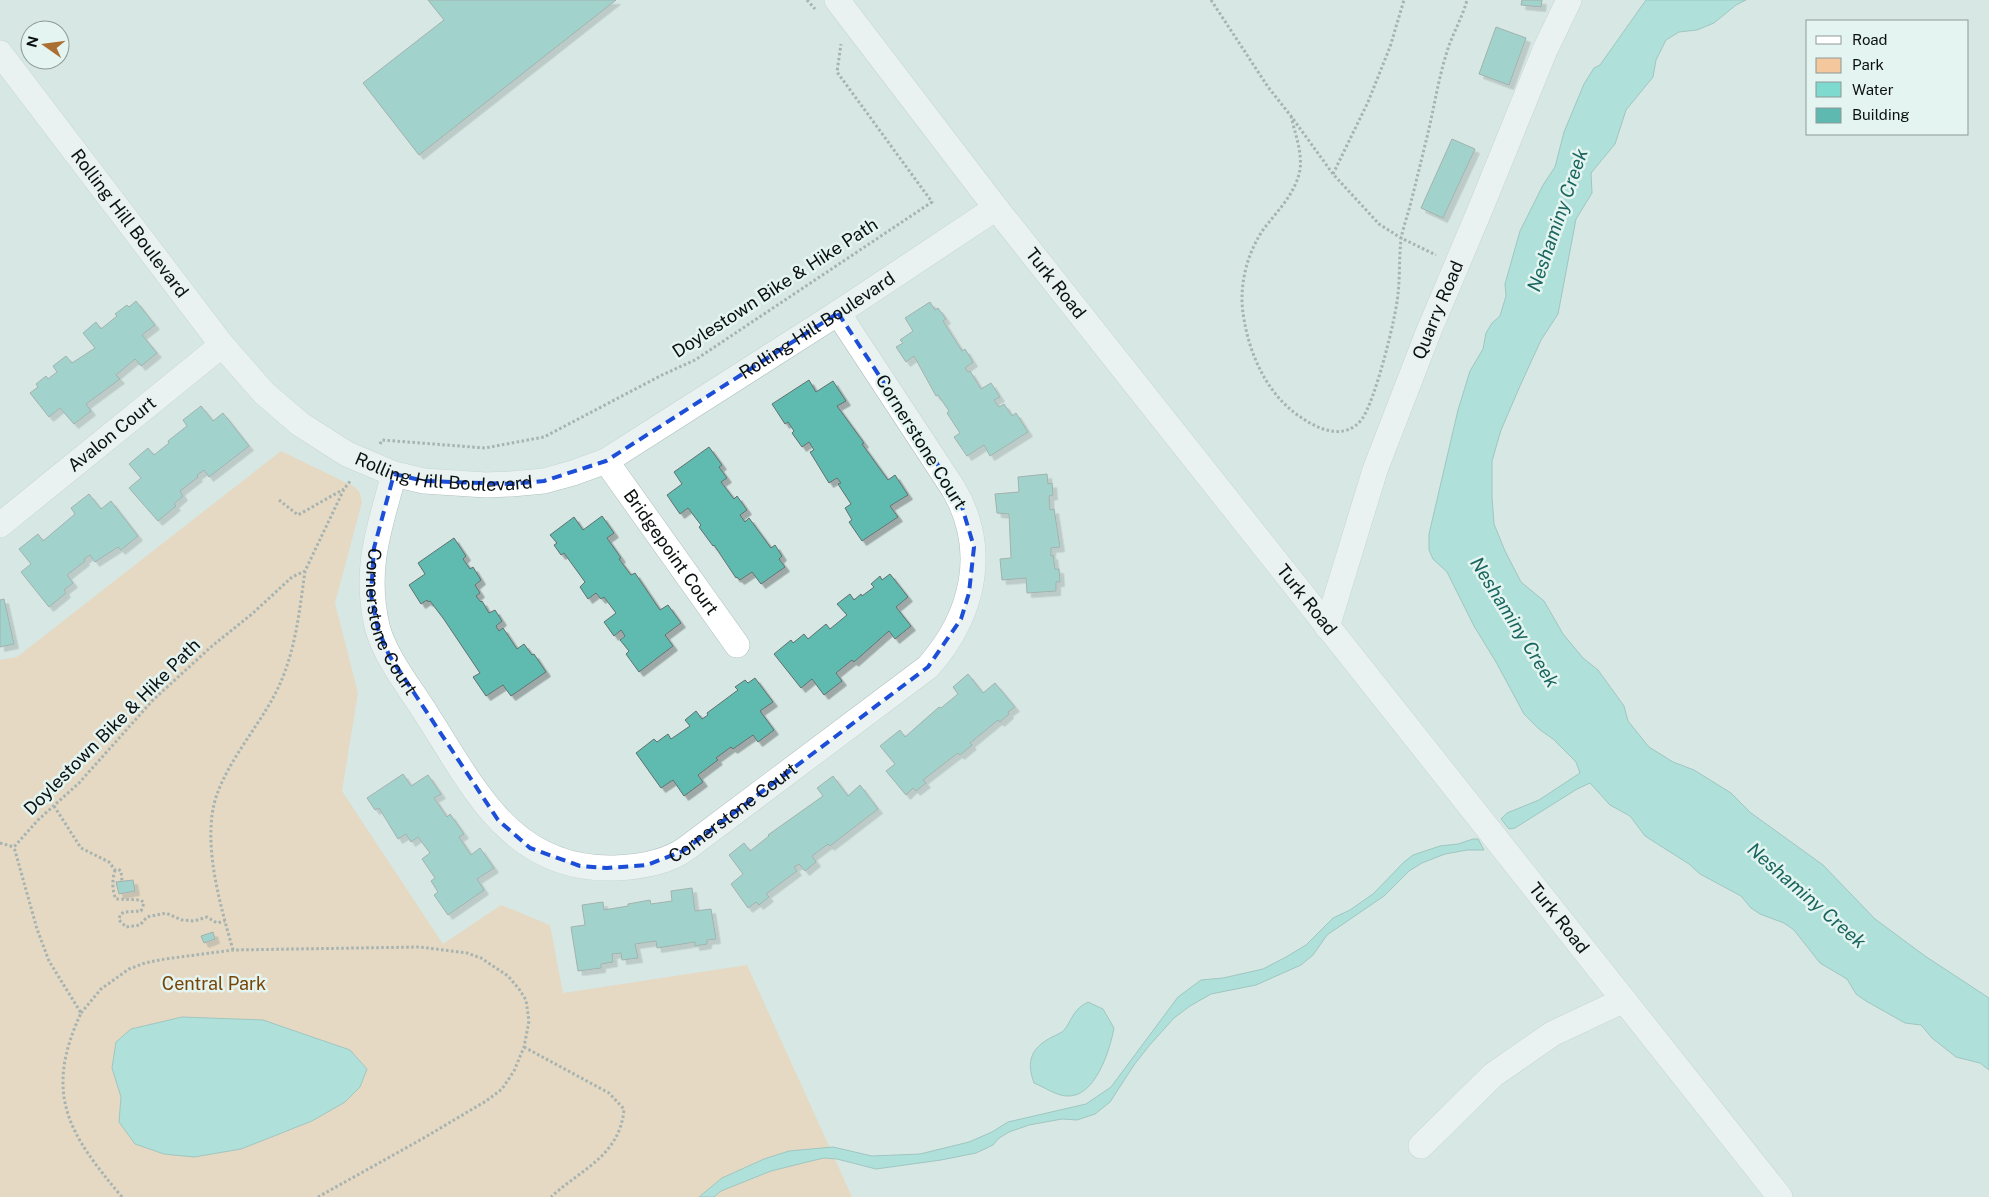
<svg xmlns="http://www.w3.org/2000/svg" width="1989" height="1197" font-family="'Public Sans',sans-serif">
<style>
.green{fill:#f5c79c}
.water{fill:#7ed9cf;stroke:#5c9d96}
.building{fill:#5ebab0;stroke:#62706e;filter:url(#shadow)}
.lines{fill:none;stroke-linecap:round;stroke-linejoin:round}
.minor-casing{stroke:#b0c0bd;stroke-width:26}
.path{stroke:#6a7473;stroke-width:3;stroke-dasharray:2.5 2.5;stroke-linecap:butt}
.minor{stroke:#fff;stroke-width:25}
.marked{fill:none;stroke:#1d4ed8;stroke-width:4;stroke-dasharray:10 6;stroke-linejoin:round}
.labels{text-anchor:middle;stroke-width:5;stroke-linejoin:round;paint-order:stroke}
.street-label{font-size:18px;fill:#0b1010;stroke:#e4f4f1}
.park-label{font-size:18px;fill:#764507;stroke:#e4f4f1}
.water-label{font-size:19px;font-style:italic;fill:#1a655e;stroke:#e4f4f1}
</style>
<defs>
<filter id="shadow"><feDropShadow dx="4.5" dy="4.5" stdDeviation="0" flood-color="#0004"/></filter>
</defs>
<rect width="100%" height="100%" fill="#d7e7e4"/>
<path class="green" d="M281,451L353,486L359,491L362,502L335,603L358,693L342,791L443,944L501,905L550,925L563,993L747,965L852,1197H0V660L17,657Z"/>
<path class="water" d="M1646,0H1746L1736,5L1714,23L1697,30L1679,32L1666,40L1656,60L1653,77L1626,110L1615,144L1591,173L1592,193L1576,219L1558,314L1541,340L1520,386L1501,430L1492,461V497L1494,524L1505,551L1521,582L1544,601L1563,634L1583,658L1598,670L1624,706L1628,721L1649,747L1673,762L1694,770L1731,793L1751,813L1823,865L1875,919L1925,956L1989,998V1070L1980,1063L1956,1057L1932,1038L1921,1025L1905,1023L1866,1001L1856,994L1847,979L1820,963L1794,930L1784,923L1760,914L1751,908L1741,896L1700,874L1689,864L1645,836L1630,816L1610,805L1590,783L1577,789L1515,828L1509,829L1501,819L1507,813L1539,800L1580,773L1576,762L1553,739L1539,729L1524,714L1496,662L1474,626L1447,572L1433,559L1429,550V534L1458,410L1470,371L1483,349L1486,333L1492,323L1500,316L1506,296L1505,284L1520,231L1543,185L1555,167L1564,132L1584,84L1594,68L1600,65Z
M1473,839H1478L1484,850H1467L1445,854L1422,863L1409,871L1384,896L1327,935L1313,955L1301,965L1256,985L1211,994L1190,1006L1174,1018L1148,1047L1134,1065L1110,1102L1095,1114L1077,1120L1062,1119L1029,1125L1009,1132L999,1138L993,1145L976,1153L941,1160L876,1169L837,1159L824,1158L807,1162L771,1171L721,1191L714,1197H699L722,1178L764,1159L789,1151L833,1147L872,1156L920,1154L969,1142L992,1132L1008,1122L1086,1104L1111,1087L1178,997L1201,980L1223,978L1263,969L1286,957L1306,945L1333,918L1350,910L1373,894L1404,862L1413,855L1440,846L1458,844Z
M1088,1002L1103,1009L1114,1028C1110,1050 1095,1098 1067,1096C1057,1096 1044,1087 1034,1083C1026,1061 1031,1048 1052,1037C1056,1035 1062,1033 1065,1029C1074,1016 1073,1010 1088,1002Z
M182,1017L263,1020L350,1050L367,1069L360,1087L345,1102L312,1121L241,1149L194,1157L164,1154L135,1144L119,1122L121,1097L112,1068L116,1042L131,1029Z"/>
<path class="building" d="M428,0H616L419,155L363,83L444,20Z
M1522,0H1542L1541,7L1521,5Z
M1496,27L1526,38L1509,85L1479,74Z
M1452,139L1475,149L1443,218L1421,208Z
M136,301L155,325L142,335L157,353L141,366L135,359L116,375L120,379L86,404L91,411L74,424L60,408L49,417L30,393L38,387L36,384L46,376L48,379L57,372L53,366L66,356L72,363L95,348L83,333L96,322L101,329L117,316L115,314L127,305L129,307Z
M930,302L935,310L938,308L946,319L943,321L962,351L965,349L973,362L965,368L968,372L970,371L981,389L991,383L1000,397L994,400L999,407L1004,404L1012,416L1016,413L1028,432L990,456L984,445L967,456L954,437L960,433L947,413L949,411L938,395L936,396L914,356L906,362L896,347L903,343L900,340L913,331L905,318Z
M809,380L816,392L833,381L846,401L837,406L864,443L862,444L888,480L895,475L908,495L890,506L898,517L862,541L849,522L852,520L845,508L851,504L838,484L841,483L837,478L829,483L810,452L814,450L809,442L802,447L792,433L794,431L788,422L785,424L772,404Z
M201,406L213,421L223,413L249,446L209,477L204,470L197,475L198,477L180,491L183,496L174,504L176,506L158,521L129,488L141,478L129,464L148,448L154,455L169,443L168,441L187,426L183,420Z
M709,447L722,465L719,467L727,478L721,482L734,499L737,496L747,510L740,515L745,522L749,518L771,548L775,545L782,556L779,559L785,567L761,584L752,572L740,580L737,577L736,578L714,545L713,546L699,527L701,525L688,508L680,514L667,495L682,484L674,472Z
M1047,474L1048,484L1052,483L1053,495L1049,496L1050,510L1054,509L1060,547L1051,548V556L1053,555L1055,569H1059L1060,582H1056V591L1027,593L1026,578L1002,580L1000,559L1011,558L1009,514L997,513L995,494L1019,492L1018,477Z
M89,494L101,509L111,501L138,536L121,550L118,547L95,562L90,555L84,559L85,561L67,575L73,583L64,590L66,593L49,607L21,572L31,564L19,549L38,534L43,541L75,514L71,508Z
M602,516L614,533L607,538L621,558L619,559L631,575L635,573L660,610L668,605L681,623L665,635L673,646L639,672L626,654L629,651L620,640L625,636L621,630L614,636L604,622L616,613L604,597L601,599L596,593L588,599L580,587L585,582L564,553L561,555L554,545L557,543L550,535L574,517L583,530Z
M454,538L466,556L463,559L470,569L473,567L481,580L475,585L480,593L476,596L481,602L482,601L489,613L495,610L502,621L496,626L499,631L503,628L517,649L524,644L532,655L534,654L546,672L511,696L503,685L486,696L473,677L480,673L443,618L430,601L428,602L427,600L421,604L409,585L425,574L418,563Z
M890,574L908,597L896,607L911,626L895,639L889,631L854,662L852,660L836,673L842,681L824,695L812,679L801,688L774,654L791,640L793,643L804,634L808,639L826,624L830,629L847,615L837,604L850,594L854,600L861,594L862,596L874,587L871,584L880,576L882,580Z
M4,599L14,644L0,647V600Z
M968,674L983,693L995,683L1015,707L1008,712L1009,714L1000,722L998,720L970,743L972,745L960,755L958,753L923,780L926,783L916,791L913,788L906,795L886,771L895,764L880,746L900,730L905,737L939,707L941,708L958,694L953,687Z
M755,678L773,702L760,711L774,730L758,742L753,735L733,749L731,747L716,758L718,760L698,775L703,782L684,796L673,780L661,788L636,753L654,739L657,742L668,734L671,739L690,726L685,720L696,711L702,719L708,715L707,713L738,690L735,687L745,680L748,683Z
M403,774L411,786L428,775L441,794L434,798L447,817L450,814L464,834L459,837L471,855L480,848L494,868L477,879L484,890L448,915L434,895L438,892L431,881L435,878L422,859L430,853L418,837L411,842L406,834L398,839L379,808L375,810L367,798Z
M833,776L848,796L860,785L878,809L830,846L828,844L812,856L816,862L805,871L799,864L794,867L797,871L766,894L769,897L759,905L756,902L748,908L731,884L743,874L729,855L744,843L750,851L769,836L768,835L823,796L817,788Z
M133,880L135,891L119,894L116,882Z
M692,888L695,911L711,909L716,939L707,940V944L695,946V942L657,948L656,941L635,944L638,958L622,960L621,953L612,954L613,962L601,964V968L578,971L571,927L585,925L582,905L603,902L604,910L628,906V904L650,900L651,904L672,901L671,891Z
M213,932L215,939L204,943L201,936Z"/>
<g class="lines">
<defs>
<g id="minor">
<path id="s1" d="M837,0L996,208L1780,1197"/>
<path id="s2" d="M0,53L222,345L264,393L300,424L347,454L394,474L424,481L486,485L511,484L544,481L573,473L606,461L838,313L996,208"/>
<path id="s3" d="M606,461L737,645"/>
<path id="s4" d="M394,474C379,529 364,569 377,626C384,656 411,689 427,715C475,790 512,871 615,868C640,867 667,863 687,848L928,667C974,615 989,549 953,488L838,313"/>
<path id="s5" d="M0,525L222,345"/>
<path id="s6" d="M1327,627L1375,470L1428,333L1482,205L1545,50L1569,0"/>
<path d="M1421,1146L1493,1075L1552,1034L1624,1000"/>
</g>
</defs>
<use href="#minor" class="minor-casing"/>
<path class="path" d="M807,0L815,9
M1211,0L1268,87L1291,116L1333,174L1379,224L1401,238L1436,255
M1291,116C1295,134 1304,156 1299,174C1293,197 1276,212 1263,230C1246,255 1238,289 1244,319C1250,357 1269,397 1302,418C1321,431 1346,440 1362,419C1375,401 1396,318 1398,294C1400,276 1399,257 1401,239C1403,228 1407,217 1410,206C1415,186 1420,166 1425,145C1433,115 1437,84 1446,55C1451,36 1462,19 1467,0
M1333,174L1368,102L1390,47L1404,0
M380,444L382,440L485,448L544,437L662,375L695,360L932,202L837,72L841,44
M279,500L298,515L344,489
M54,806L81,848L109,862L115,870L118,869L121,871L122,881
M0,843L14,847
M115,870C112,880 112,891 116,899L141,900L144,903L141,911L124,912L120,915L119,920L126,927L140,925L147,917L166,913L182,920L194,921L207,917L217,923L225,921
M233,950C221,908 205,853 213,809C220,771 256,730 274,696C295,657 299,614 305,571
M81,1013L101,989L129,969L145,963L165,959L233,950L420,947L467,953L481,958L508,976L519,989L526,1000L529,1021L524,1047L514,1071L502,1089L486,1101L422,1139L318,1197
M524,1047L609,1093L624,1109C620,1156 581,1169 551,1197
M122,1197C69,1134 43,1095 81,1013L49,961L37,929L14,847L38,820L79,783L153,700L212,646L252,614L292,577L305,571L344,489L351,480"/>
<use href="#minor" class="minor"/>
</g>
<path d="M0 0H1989V1197H0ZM838,313L959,497L974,547L969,593L961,619L928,667L683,851L647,865L607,868L580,866L530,848L498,820L389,655L378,629L371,595L374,548L394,474L424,481L511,484L544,481L606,461Z" fill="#d7e7e4" fill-opacity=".55" fill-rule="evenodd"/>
<path class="marked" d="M838,313L959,497L974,547L969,593L961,619L928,667L683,851L647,865L607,868L580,866L530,848L498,820L389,655L378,629L371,595L374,548L394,474L424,481L511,484L544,481L606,461Z"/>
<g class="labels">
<g class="street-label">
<text dy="6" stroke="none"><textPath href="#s2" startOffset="214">Rolling Hill Boulevard</textPath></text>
<text dy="6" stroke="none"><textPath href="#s1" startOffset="358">Turk Road</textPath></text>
<text transform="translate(775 288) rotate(-33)" y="6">Doylestown Bike &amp; Hike Path</text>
<text dy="6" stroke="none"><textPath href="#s6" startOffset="336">Quarry Road</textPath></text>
<text dy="6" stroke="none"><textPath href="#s2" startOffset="1052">Rolling Hill Boulevard</textPath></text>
<text dy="6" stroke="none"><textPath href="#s5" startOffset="144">Avalon Court</textPath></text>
<text transform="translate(921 442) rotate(58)" y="6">Cornerstone Court</text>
<text dy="6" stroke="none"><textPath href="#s2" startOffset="634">Rolling Hill Boulevard</textPath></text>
<text dy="6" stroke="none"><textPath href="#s3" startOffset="112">Bridgepoint Court</textPath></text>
<text dy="6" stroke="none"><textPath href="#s1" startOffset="762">Turk Road</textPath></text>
<text dy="6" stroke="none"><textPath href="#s4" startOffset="154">Cornerstone Court</textPath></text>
<text transform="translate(112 727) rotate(-45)" y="6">Doylestown Bike &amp; Hike Path</text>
<text dy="6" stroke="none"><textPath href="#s4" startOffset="648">Cornerstone Court</textPath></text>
<text dy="6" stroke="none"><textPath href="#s1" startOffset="1168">Turk Road</textPath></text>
</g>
<g class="park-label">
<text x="214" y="990">Central Park</text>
</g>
<g class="water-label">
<text transform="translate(1557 220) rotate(-71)" y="7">Neshaminy Creek</text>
<text transform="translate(1515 622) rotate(58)" y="7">Neshaminy Creek</text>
<text transform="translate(1807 895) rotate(41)" y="7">Neshaminy Creek</text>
</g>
</g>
<rect x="1806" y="20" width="162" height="115" fill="#e4f4f1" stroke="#8d9997"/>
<rect x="1816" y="36" width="25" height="8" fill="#ffffff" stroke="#8d9997"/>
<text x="1852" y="45" font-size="15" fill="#0b1010">Road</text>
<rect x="1816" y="58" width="25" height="15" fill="#f5c79c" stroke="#8d9997"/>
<text x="1852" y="70" font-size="15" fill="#0b1010">Park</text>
<rect x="1816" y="82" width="25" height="15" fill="#7ed9cf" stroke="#8d9997"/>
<text x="1852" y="95" font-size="15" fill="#0b1010">Water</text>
<rect x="1816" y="108" width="25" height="15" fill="#5ebab0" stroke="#8d9997"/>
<text x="1852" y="120" font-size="15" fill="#0b1010">Building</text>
<g transform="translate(45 45) rotate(284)"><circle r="24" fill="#e4f4f1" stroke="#8d9997"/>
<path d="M0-4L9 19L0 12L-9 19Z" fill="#ab7031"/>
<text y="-8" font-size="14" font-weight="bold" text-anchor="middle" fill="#0b1010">N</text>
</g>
</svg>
